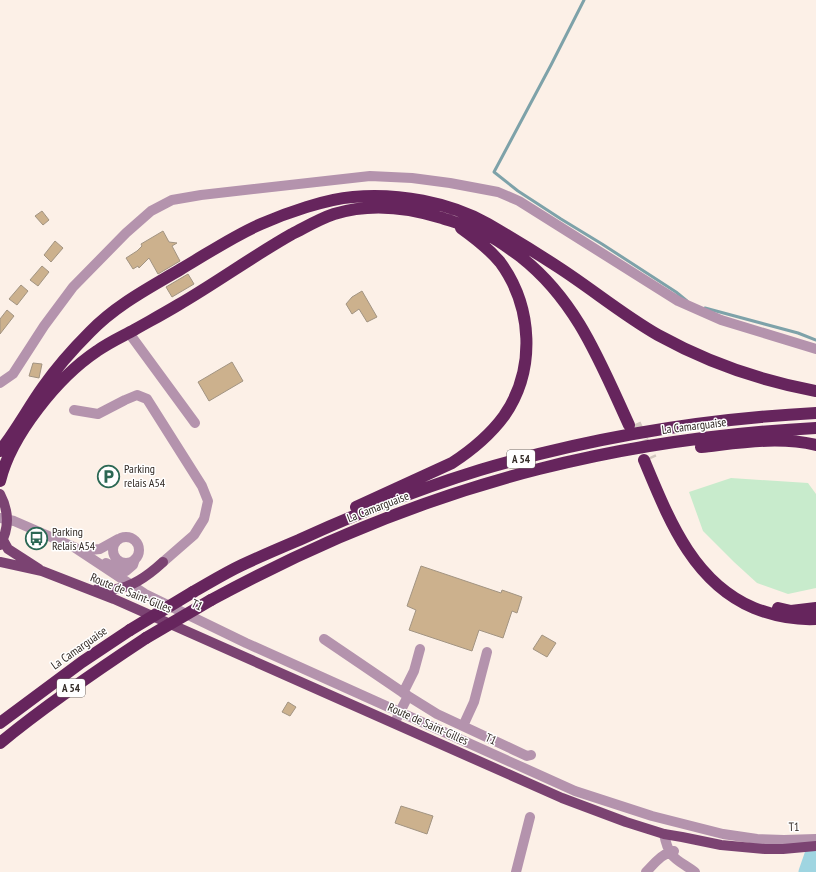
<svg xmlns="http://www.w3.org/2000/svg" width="816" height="872" font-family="'PT Sans Narrow',sans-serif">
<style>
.green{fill:#c8ebcc}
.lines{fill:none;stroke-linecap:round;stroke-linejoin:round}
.stream{stroke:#7ea2a9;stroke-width:3}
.river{stroke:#9fd5e1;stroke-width:17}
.building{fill:#ccb18d;stroke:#a29482}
.highway-tunnel{stroke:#d4c8c0;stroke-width:12;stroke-dasharray:12 6;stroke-linecap:butt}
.minor{stroke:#b493ad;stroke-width:10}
.major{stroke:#7b4372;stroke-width:10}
.highway{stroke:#66255d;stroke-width:12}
.highway-bridge{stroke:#66255d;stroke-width:12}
.labels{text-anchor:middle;stroke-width:3;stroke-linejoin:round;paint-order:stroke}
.shield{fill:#fff;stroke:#706a66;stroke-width:1}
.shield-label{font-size:11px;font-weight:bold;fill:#322a25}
.street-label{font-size:12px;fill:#322a25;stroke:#fff}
.poi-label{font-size:12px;fill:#322a25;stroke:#fff;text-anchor:start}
</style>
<rect width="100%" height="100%" fill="#fcf0e7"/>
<path class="green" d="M731,478L808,483L816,494V588L788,594L757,583L734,562L703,531L689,492Z"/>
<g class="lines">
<path class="stream" d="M584,0L551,65L494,172L518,191L561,219L602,244L676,292L687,301
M705,308L798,333L816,340"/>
<path class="river" d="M807,872L816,846"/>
</g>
<path class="building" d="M42,211L49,220L43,225L35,216Z
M163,231L169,242L177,243L172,246L180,261L158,274L149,258L139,268L138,266L133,269L126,258L137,251L142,246L141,244Z
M55,241L63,248L51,262L44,255Z
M42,266L49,272L38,286L30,280Z
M188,274L194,284L172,297L166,287Z
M21,285L28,291L17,305L9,299Z
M362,291L377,317L367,322L359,309L352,314L346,304L352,297Z
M7,310L14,316L0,334V319Z
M232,362L243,381L209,401L198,382Z
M33,363L42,364L39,378L29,376Z
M421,566L501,593L502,590L522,597L517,613L512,611L503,638L479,630L472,651L409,630L416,610L407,606Z
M542,635L556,643L547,657L533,649Z
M288,702L296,707L290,716L282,712Z
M401,806L433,816L427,834L395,823Z"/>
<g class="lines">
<path class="highway-tunnel" d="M635,424L651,459"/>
<path class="minor" d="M129,333L195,423
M0,383L13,374L44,326L73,287L126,233L151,211L172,200L201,195L370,176L412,178L450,183L498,192L519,201L678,301L721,320L816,349
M74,410L98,414L125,400L137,395L147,399L202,486L208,501L204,519L194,535L163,562
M0,518L14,521L74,547L145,594L246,643L575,791L652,816L723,834L757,839L784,840L816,839
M113 550a13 13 0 1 1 26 0a13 13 0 1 1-26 0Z
M90,550L100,549L118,539
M106,563L118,569L126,571L133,565L135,559
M324,639L408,696L397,718
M403,693L414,671L420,649
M408,696L437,714L527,756L531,755
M463,726L474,702L487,652
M664,834C669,859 675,858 695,872
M516,872L530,817
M646,872C654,864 662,853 674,851"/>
<path class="major" d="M0,494C9,511 9,529 0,545
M3,540L8,549L39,569
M0,562L42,571L114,599L562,798L626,822L664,834L682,837L721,845L765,849H783L816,846
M97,589C103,588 110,590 116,589C133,587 150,574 163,562"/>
<path class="highway" d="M701,447C739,443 778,436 816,445
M0,451C16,431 28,408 43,387C57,367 73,349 90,332C116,305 149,288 181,269C207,254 233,236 261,224C286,213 326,199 353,197C398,193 449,202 488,224C512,238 535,252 558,267C592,289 623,315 658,335C707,362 761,381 816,391
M644,460C668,517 692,582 754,608C774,616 794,620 816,619
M0,481C11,435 58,377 97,351C108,343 121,337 134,330C148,322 163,314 178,305C216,283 253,256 292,234C306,227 319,219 334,214C369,203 407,207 442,218C457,223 472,227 486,234C498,240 510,249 521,257C577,301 600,362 629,425
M356,507L452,463C472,450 490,435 504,416C536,370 533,307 500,262C489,249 475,238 461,228
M193,592C209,583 225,573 242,565C261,556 280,548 299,540C358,513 418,489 480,470C589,438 702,419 816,413
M211,600C314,544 424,498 539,469C629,446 723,433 816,428
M778,608L791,611L816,608
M0,723L82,662L130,630
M0,743C46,705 96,671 146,638"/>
<path class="highway-bridge" d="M130,630L193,592
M146,638L211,600"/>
</g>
<defs>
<symbol id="parking-ring" viewBox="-11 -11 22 22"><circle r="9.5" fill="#fff" stroke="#2b6854" stroke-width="1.5"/><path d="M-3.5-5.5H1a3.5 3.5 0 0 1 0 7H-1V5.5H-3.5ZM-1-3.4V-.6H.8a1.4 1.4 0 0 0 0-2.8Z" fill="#2b6854"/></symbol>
<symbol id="bus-ring" viewBox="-11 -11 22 22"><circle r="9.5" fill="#fff" stroke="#2b6854" stroke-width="1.5"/><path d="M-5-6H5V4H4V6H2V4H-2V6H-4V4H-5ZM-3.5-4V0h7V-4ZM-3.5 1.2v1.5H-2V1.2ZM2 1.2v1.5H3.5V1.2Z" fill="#2b6854"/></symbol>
</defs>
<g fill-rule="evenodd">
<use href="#parking-ring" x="96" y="464" width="25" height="25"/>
<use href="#bus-ring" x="24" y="526" width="25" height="25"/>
</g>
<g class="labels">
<g class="shield">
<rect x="507" y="450" width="28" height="18" rx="3"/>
<rect x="57" y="679" width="28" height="18" rx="3"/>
</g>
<g class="shield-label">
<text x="521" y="463">A 54</text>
<text x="71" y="692">A 54</text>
</g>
<g class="street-label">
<text transform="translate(694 426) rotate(-7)" y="4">La Camarguaise</text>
<text transform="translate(378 507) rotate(-21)" y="4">La Camarguaise</text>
<text transform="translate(131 593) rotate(22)" y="4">Route de Saint-Gilles</text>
<text transform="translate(197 605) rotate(26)" y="4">T1</text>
<text transform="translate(79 648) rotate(-35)" y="4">La Camarguaise</text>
<text transform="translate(428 724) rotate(24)" y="4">Route de Saint-Gilles</text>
<text transform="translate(491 739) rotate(24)" y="4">T1</text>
<text transform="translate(794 827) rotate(-1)" y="4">T1</text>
</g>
<g class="poi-label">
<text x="124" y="473">Parking<tspan x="124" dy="14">relais A54</tspan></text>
<text x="52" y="536">Parking<tspan x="52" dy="14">Relais A54</tspan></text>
</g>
</g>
</svg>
